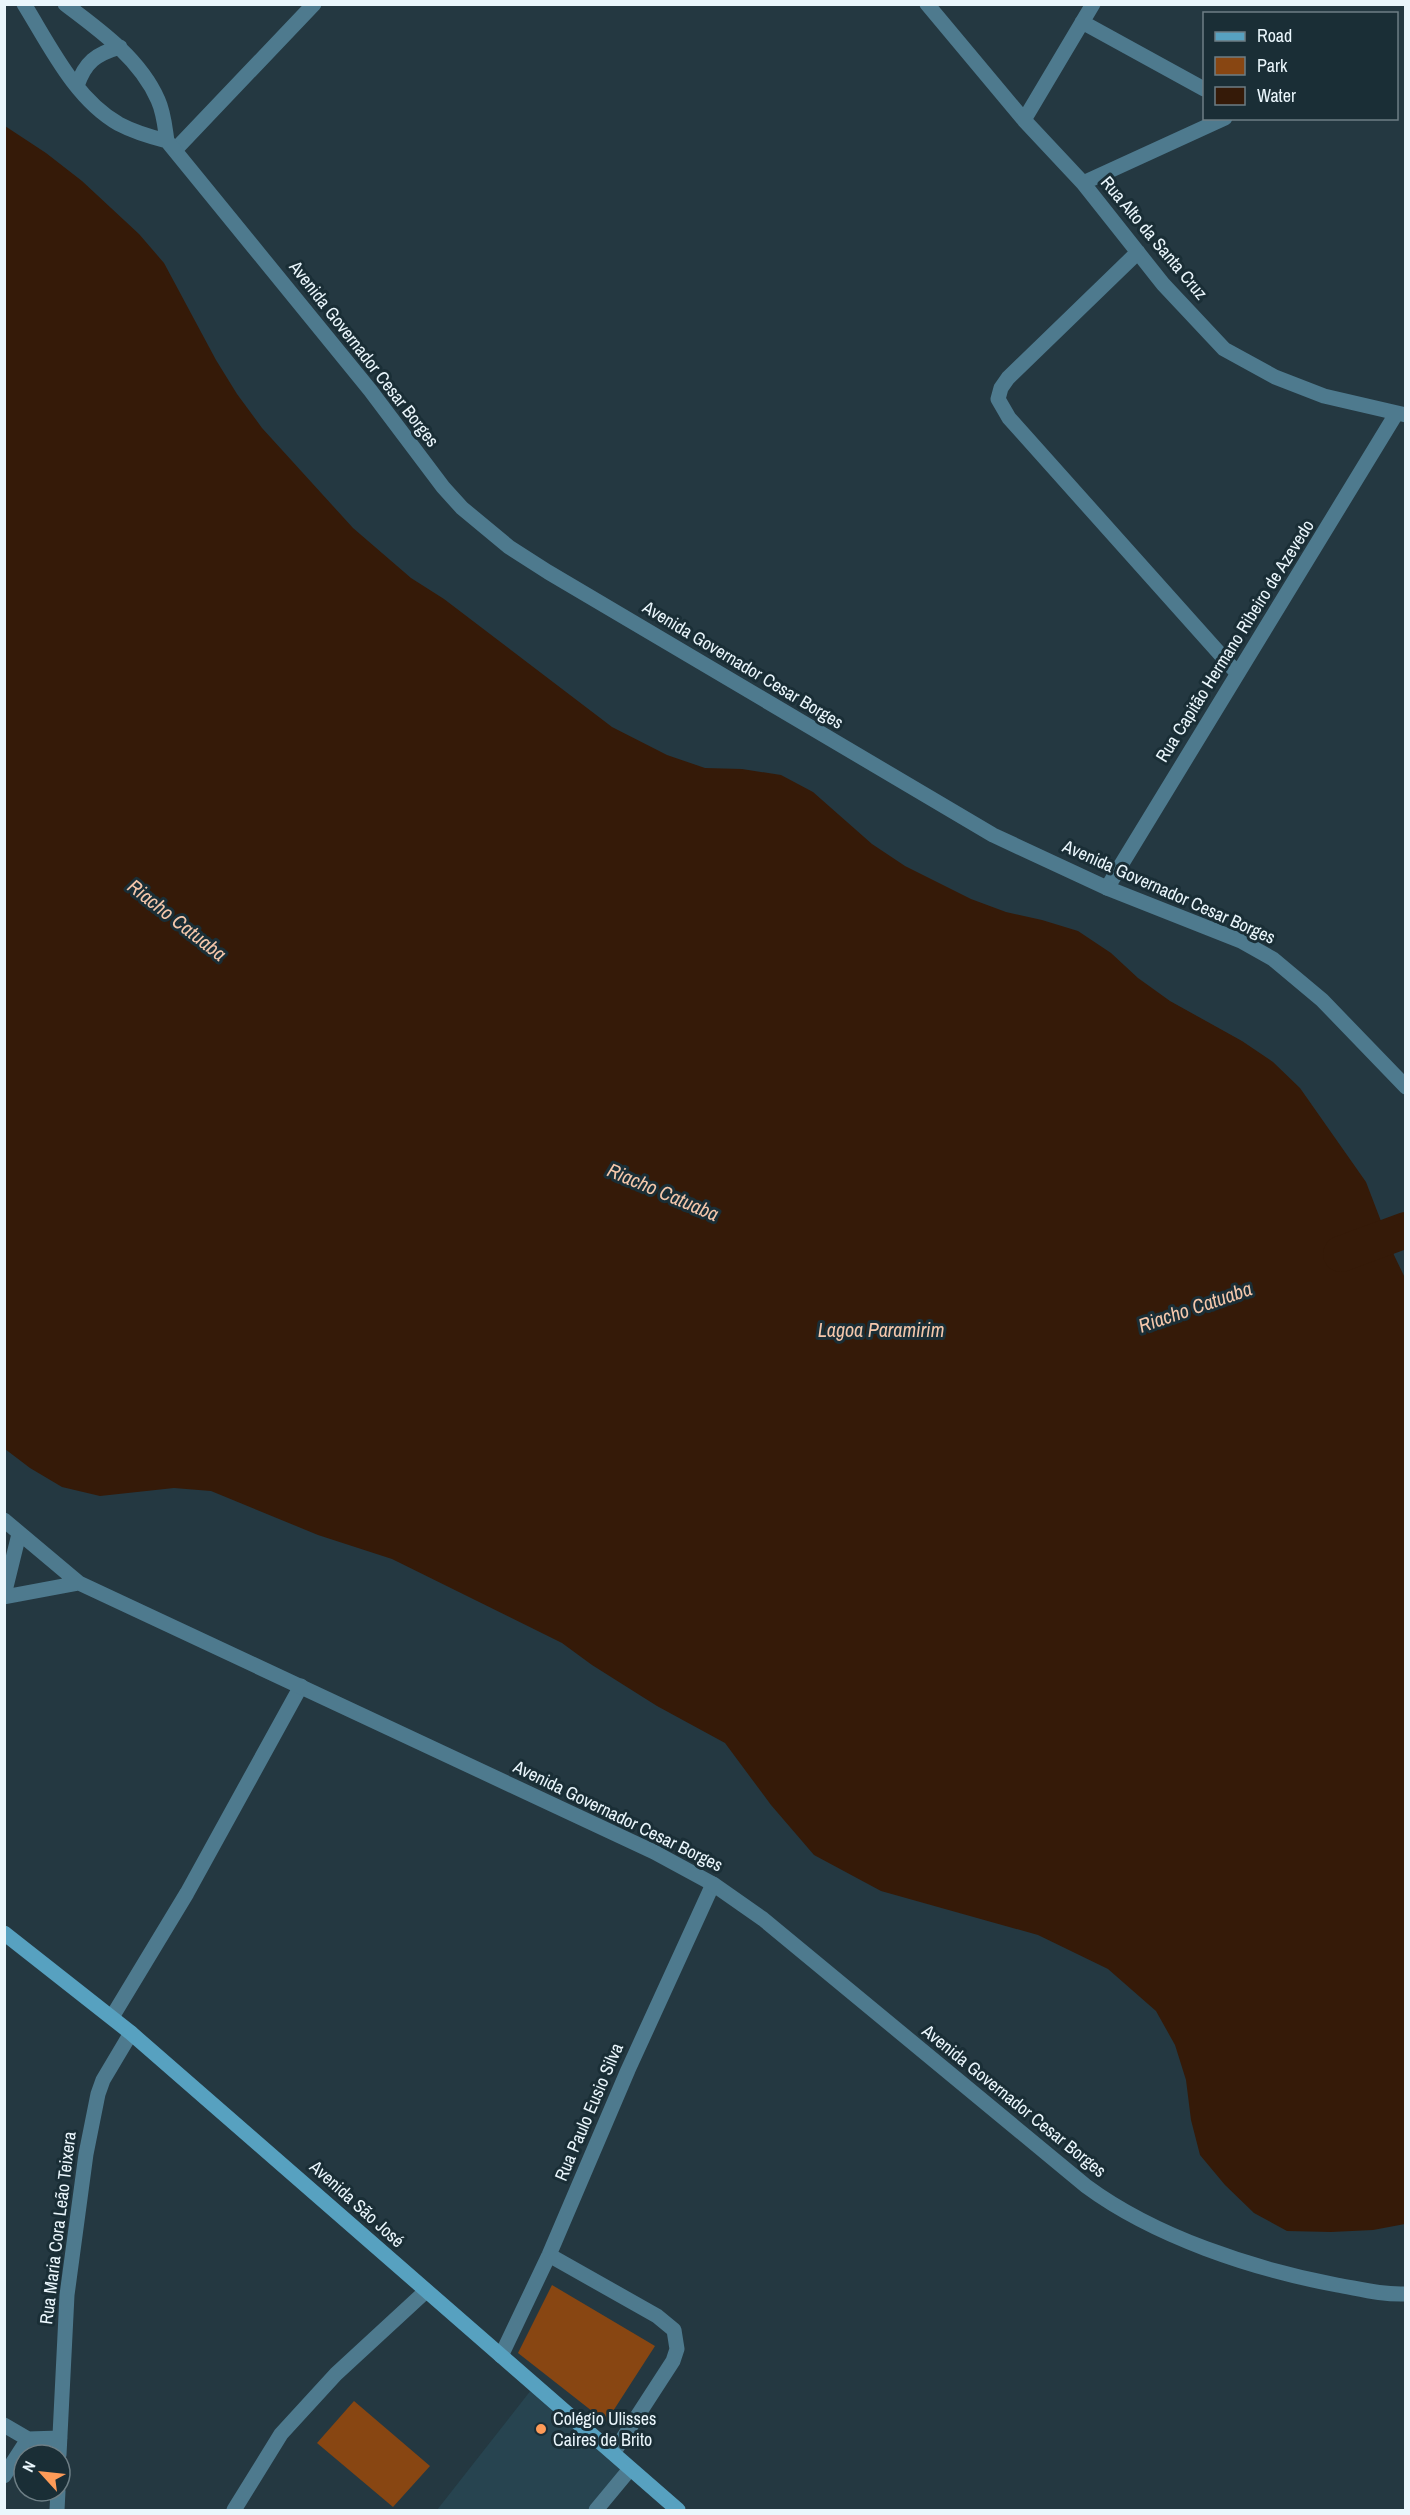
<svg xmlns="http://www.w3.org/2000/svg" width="1410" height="2515" font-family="'Archivo Narrow',sans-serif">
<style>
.built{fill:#274450}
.green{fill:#884612}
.water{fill:#351a08}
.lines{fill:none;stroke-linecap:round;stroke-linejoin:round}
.river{stroke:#351a08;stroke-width:36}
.minor{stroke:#4e7a8e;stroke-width:15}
.tertiary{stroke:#4e7a8e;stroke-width:15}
.secondary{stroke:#57a1c0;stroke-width:15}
.poi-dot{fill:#fe9b58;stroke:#1a2e36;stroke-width:2}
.labels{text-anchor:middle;stroke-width:6;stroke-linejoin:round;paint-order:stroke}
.street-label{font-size:18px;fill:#eaf6fc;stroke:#1a2e36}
.poi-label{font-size:18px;fill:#eaf6fc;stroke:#1a2e36;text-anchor:start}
.water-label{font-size:20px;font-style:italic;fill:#f4c7ab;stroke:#1a2e36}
</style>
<rect width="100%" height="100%" fill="#243841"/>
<path class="built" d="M535,2385L627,2473L596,2510H437Z"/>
<path class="green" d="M552,2285L655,2346L606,2422L518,2353Z
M354,2401L430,2466L393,2507L317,2443Z"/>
<path class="water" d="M5,126L46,153L82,181L139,234L164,263L216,360L237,394L262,428L353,528L411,578L444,599L612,727L667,755L705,768L742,769L781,775L813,792L872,844L905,866L971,899L1006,912L1042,920L1078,931L1111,953L1138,978L1170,1001L1242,1041L1273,1062L1300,1088L1366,1182L1394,1255L1405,1278V2224L1373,2230L1331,2232L1287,2231L1254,2213L1225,2185L1200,2155L1191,2120L1186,2080L1175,2045L1156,2011L1108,1969L1038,1935L881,1891L814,1855L771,1805L725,1743L657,1706L592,1665L562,1643L392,1559L318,1535L211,1491L174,1488L100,1496L62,1487L30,1468L5,1449Z"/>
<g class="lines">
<path class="river" d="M1341,1254L1406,1230"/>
<path class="minor" d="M927,4L1024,120L1083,183L1163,284L1224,349L1275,377L1324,396L1406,415
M1082,22L1204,89
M1024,120L1093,4
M175,150L314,4
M1083,183L1225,118
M1138,252L1008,378L1001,388L998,399L1009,418L1237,673
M1107,888L1396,414
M112,2017L187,1893L301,1686
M549,2255L657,2316L674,2330L677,2349L673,2361L614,2452
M501,2356L549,2255L628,2070L713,1884
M4,2425L28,2439L60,2438
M59,2455L67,2295L86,2154L98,2094L103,2080L131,2033
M4,2476L28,2439
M57,2510L58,2491
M234,2510L281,2434L336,2374L426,2291
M596,2510L630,2469"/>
<path class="tertiary" d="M24,4C50,46 75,99 119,124C134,132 151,137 167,141
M65,4C101,31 140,59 158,100C164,113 165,128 167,141L370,390L443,487L462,508L509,547L548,572L993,835L1107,888L1241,941L1273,959L1322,1000L1406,1087
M77,86C85,62 96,54 120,47
M4,1520L79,1583L654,1852L713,1884L763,1919L1086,2186C1155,2237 1253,2269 1337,2285C1360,2289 1382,2295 1406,2294
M4,1595L19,1534
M4,1597L79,1583"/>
<path class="secondary" d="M4,1933L131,2033L678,2510"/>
</g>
<circle class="poi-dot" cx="541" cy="2429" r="6"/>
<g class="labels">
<g class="street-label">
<text transform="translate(1154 238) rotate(50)" y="6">Rua Alto da Santa Cruz</text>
<text transform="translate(364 354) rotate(52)" y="6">Avenida Governador Cesar Borges</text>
<text transform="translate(1235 641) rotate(-58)" y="6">Rua Capitão Hermano Ribeiro de Azevedo</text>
<text transform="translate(743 665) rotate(31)" y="6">Avenida Governador Cesar Borges</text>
<text transform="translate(1169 892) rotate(24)" y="6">Avenida Governador Cesar Borges</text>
<text transform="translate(618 1816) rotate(26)" y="6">Avenida Governador Cesar Borges</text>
<text transform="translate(1014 2101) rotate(39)" y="6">Avenida Governador Cesar Borges</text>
<text transform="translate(589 2112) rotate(-67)" y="6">Rua Paulo Eusio Silva</text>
<text transform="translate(357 2204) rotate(42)" y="6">Avenida São José</text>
<text transform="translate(58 2228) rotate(-83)" y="6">Rua Maria Cora Leão Teixera</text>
</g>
<g class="poi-label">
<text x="553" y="2425">Colégio Ulisses<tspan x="553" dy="21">Caires de Brito</tspan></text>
</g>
<g class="water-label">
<text transform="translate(177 920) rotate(38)" y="7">Riacho Catuaba</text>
<text transform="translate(663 1192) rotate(23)" y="7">Riacho Catuaba</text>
<text transform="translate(1195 1307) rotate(-19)" y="7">Riacho Catuaba</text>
<text x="881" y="1337">Lagoa Paramirim</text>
</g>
</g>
<rect width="1410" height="2515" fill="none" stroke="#eaf6fc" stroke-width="12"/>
<rect x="1203" y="12" width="195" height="108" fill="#1a2e36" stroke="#6d7e85" stroke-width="1.5"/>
<rect x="1215" y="32" width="30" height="9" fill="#57a1c0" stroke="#6d7e85" stroke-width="1.5"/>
<text x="1257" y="42" font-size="18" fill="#eaf6fc">Road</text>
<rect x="1215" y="57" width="30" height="18" fill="#884612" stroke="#6d7e85" stroke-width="1.5"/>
<text x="1257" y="72" font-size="18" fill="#eaf6fc">Park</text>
<rect x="1215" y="87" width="30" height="18" fill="#351a08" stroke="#6d7e85" stroke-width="1.5"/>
<text x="1257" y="102" font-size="18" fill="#eaf6fc">Water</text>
<g transform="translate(42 2473) rotate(297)"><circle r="28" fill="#1a2e36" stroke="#6d7e85" stroke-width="1.5"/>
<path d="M0-4.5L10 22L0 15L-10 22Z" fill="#fe9b58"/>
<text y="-9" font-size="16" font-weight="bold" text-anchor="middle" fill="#eaf6fc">N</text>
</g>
</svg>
